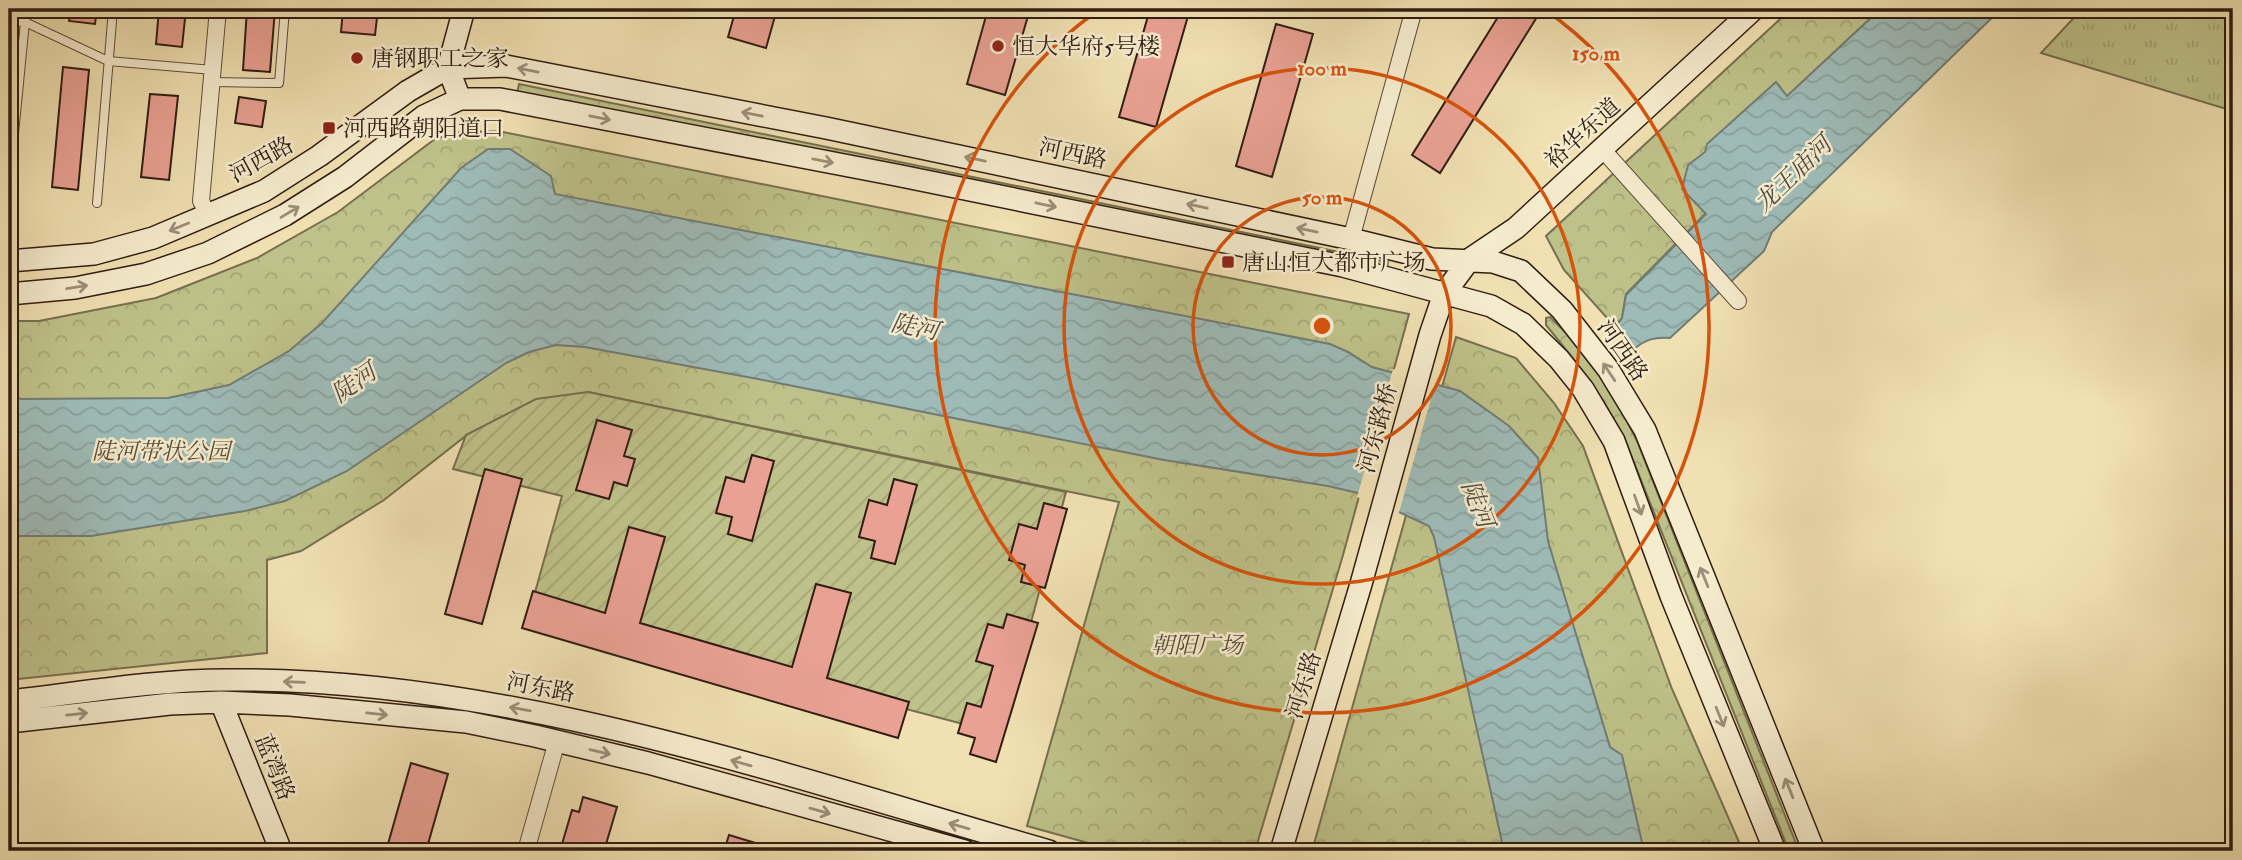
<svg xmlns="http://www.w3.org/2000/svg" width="2242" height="860" font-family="'IM FELL Double Pica','Noto Serif SC',serif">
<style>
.grass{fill:url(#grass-tufts);stroke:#776f4e;stroke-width:2}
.forest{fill:url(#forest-crowns);stroke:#776f4e;stroke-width:2}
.garden{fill:url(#garden-furrows);stroke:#776f4e;stroke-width:2}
.water{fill:url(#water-waves);stroke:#727c75;stroke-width:2}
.pier{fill:#f0e0b2}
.building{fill:#e9a193;stroke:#301d12;stroke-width:2}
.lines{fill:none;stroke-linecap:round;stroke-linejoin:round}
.lane-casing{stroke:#604e3a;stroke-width:10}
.street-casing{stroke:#604e3a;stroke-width:18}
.secondary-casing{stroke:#301d12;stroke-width:24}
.lane{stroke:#f5ebcd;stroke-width:8}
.street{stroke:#f5ebcd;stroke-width:16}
.secondary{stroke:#f5ebcd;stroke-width:21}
.oneway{stroke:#9c8e79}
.ring{fill:none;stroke:#d6530d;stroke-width:3.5}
.poi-dot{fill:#8f2418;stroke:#f5ebcd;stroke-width:2.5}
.labels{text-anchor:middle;stroke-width:5;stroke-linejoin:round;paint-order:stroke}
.poi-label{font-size:23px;fill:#301d12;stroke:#f5ebcd;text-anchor:start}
.street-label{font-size:23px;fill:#301d12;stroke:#f5ebcd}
.park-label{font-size:23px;font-style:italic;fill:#5b4e36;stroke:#f5ebcd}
.water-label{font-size:24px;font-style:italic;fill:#514c44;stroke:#f5ebcd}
.centre{fill:#d6530d;stroke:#f5ebcd;stroke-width:3.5}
.ring-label{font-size:21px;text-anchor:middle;font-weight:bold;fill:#d6530d;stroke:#f5ebcd;stroke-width:5;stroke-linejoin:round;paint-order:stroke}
</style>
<defs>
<pattern id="grass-tufts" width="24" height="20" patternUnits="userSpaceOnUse" patternTransform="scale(1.75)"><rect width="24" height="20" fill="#bec189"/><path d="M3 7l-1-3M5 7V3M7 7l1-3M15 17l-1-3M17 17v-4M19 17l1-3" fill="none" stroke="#a4a575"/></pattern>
<pattern id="forest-crowns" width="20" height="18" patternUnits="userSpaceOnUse" patternTransform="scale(1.75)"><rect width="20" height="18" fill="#bec189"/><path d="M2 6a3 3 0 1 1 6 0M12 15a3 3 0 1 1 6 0" fill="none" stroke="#a4a575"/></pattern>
<pattern id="garden-furrows" width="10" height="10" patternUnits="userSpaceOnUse" patternTransform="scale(1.75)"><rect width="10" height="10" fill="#bec189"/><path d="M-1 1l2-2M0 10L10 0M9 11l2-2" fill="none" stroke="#a4a575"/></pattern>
<pattern id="water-waves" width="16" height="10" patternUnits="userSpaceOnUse" patternTransform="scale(1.75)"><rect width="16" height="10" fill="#9ebbb7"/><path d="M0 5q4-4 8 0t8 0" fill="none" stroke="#88a09c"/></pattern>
</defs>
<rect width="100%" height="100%" fill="#f0e0b2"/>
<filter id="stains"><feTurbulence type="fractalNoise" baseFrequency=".00286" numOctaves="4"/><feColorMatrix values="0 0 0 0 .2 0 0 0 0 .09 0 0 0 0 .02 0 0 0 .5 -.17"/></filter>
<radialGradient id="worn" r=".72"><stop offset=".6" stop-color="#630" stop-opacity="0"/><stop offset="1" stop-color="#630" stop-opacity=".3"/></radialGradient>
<path class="grass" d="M2082,9H2233V111L2041,53Z"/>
<path class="forest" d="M1791,9H1903L1873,16L1787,97L1776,83L1706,213L1626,294L1622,318L1615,327L1564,270L1546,236Z
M519,84L1388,262L1387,268L517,93Z
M498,131L1409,314L1343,555L1255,851H1117L1027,826L1119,502L588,392L467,435L384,500L301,551L267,560V653L9,680V321H39L156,298L257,258L338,212L435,139L461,132Z
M1550,317C1561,328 1572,338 1581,350C1604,377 1621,409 1637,441L1799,851H1789L1627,445C1606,399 1578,364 1546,325V318Z
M1456,337L1516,358L1554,403L1583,446L1672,689L1743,851H1312Z"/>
<path class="garden" d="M588,392L1066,492L1001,734L530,610L562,496L453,469L466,435L536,399Z"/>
<path class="water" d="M1903,9H2001L1772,232L1764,251L1670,338C1655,337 1646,339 1634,349L1615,328L1622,318L1626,295L1706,214L1682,189L1688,165L1705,152L1707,144L1776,82L1787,96L1873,16Z
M488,149H510L551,176L555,194L1330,344L1348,352L1372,367L1460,391L1509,426L1538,458L1548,541L1610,747L1622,755L1644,851H1504L1434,537L1429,526L1358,493L1328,486L1164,460L758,379L585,347L556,345L529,352L506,363L347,471L285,501L245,511L91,536H9V395L21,399L168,398L229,385L289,351L322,323L461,168Z"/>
<path class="pier" d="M1393,369L1436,381L1398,516L1357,497Z"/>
<path class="building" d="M71,9H97L95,24L69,21Z
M159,9H186L182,47L156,44Z
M247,9H275L270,72L243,70Z
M343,9H378L375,35L341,32Z
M736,9H777L766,48L728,37Z
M988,9H1030L1005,95L967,84Z
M1150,9H1190L1156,127L1119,117Z
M1503,9H1542L1440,173L1412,155Z
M1276,24L1313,34L1272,177L1236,166Z
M63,67L89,70L78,190L52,187Z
M150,94L178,96L169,180L141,177Z
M239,97L266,101L262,127L235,123Z
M597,420L632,430L624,456L635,459L627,486L614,482L609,499L576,490Z
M752,455L774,461L752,541L728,534L732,517L716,513L726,477L744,482Z
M485,469L522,479L482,624L445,614Z
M894,479L917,485L895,564L871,558L875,541L859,537L869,500L887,505Z
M1044,503L1067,509L1045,588L1021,582L1025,565L1009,560L1019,524L1037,529Z
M629,527L665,537L640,623L792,667L816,584L851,593L827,678L909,702L898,738L522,628L533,591L605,613Z
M1007,614L1038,623L996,762L970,754L975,738L958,733L967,703L981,707L993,666L976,661L988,624L1003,628Z
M411,763L448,774L426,851H386Z
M583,797L617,807L604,851H560L572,810L579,812Z
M729,835L772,848L771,851H724Z"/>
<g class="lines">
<defs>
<path id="lane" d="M26,9L25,22L108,61L213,70
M9,21L25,22L9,184
M212,82L279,83L285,9
M97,203L113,9"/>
<path id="street" d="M1603,150L1738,301
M208,215L201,201L218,9
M1351,239L1414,9
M526,851L557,741"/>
<path id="secondary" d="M460,99L448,68L464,9
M9,261L94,254L153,238L264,191L319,156L408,91L448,68L506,66L826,128L1351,239L1432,259L1493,262L1521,271L1562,310L1608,369L1645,430L1814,851
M9,294L75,288L146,274L208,253L285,215L345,177L424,116L460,99H500L896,175L1343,266L1491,306L1523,324L1559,359L1583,389L1614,441L1671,596L1775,851
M9,701C81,693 154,680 226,680C506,677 783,775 1049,851
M221,702L281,851
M9,722L170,704L221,702L290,705L466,722L535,736L648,763L965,851
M1281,851L1361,584L1430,335L1444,294L1470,259L1516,228L1754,9"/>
</defs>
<use href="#lane" class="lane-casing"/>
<use href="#street" class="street-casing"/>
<use href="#secondary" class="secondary-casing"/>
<use href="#lane" class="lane"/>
<use href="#street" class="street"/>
<use href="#secondary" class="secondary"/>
</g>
<defs><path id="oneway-shaft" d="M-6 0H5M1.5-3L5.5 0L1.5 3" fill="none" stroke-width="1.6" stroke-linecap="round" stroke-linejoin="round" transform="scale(1.75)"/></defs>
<g class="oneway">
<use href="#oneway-shaft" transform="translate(528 70) rotate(-169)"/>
<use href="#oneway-shaft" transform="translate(752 114) rotate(-169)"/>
<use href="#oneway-shaft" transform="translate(600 118) rotate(11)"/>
<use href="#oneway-shaft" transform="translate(975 159) rotate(-168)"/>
<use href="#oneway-shaft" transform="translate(823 161) rotate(11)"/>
<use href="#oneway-shaft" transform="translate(1046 205) rotate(12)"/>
<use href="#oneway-shaft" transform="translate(1197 206) rotate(-168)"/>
<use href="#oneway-shaft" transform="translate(290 212) rotate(-31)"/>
<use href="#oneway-shaft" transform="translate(179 227) rotate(158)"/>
<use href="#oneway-shaft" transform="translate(1307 230) rotate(-168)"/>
<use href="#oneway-shaft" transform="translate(77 287) rotate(-9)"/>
<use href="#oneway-shaft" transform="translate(1609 372) rotate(-124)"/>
<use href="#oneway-shaft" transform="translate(1638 505) rotate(70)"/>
<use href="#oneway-shaft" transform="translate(1704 577) rotate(-112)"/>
<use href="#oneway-shaft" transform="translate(294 682) rotate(-178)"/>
<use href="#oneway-shaft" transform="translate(520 709) rotate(-170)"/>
<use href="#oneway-shaft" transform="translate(77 714) rotate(-6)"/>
<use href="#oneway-shaft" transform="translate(377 714) rotate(6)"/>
<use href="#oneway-shaft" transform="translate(1720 717) rotate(68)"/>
<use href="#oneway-shaft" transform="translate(600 752) rotate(13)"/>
<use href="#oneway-shaft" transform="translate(741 763) rotate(-164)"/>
<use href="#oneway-shaft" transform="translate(1789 788) rotate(-112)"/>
<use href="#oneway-shaft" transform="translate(820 811) rotate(16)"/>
<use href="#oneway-shaft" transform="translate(959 826) rotate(-164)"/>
</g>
<g class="ring">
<circle cx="1322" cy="326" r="129"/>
<circle cx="1322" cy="326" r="258"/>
<path d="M1544 9A387 387 0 1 1 1100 9"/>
</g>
<g class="poi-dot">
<circle cx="998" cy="46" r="7"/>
<circle cx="357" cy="58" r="7"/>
<rect x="322" y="121" width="14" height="14" rx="3.5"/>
<rect x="1221" y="255" width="14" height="14" rx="3.5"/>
</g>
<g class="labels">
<g class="poi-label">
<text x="1012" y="54">恒大华府5号楼</text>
<text x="371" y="66">唐钢职工之家</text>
<text x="343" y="136">河西路朝阳道口</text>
<text x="1242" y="270">唐山恒大都市广场</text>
</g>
<g class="street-label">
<text transform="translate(1582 133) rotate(-42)" y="8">裕华东道</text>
<text transform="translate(1073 153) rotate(12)" y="8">河西路</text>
<text transform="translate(261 159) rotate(-29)" y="8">河西路</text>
<text transform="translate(1623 350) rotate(55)" y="8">河西路</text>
<text transform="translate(1377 428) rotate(-75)" y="8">河东路桥</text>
<text transform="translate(1303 685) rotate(-73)" y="8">河东路</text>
<text transform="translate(541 687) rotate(11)" y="8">河东路</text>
<text transform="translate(275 767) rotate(68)" y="8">蓝湾路</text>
</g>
<g class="park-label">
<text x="161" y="459">陡河带状公园</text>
<text x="1197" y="653">朝阳广场</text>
</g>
<g class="water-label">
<text transform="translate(1793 174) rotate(-44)" y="8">龙王庙河</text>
<text transform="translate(915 327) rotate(11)" y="8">陡河</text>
<text transform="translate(354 383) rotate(-35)" y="8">陡河</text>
<text transform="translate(1478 504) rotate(68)" y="8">陡河</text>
</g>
</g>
<circle cx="1322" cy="326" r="10" class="centre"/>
<g class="ring-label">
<text x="1596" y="60">150 m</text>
<text x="1322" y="75">100 m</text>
<text x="1322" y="204">50 m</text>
</g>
<rect width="2242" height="860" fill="none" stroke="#f0e0b2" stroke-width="35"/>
<rect x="10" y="10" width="2221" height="839" fill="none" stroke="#301d12" stroke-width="3.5"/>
<rect x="18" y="18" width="2207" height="825" fill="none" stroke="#301d12" stroke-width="2"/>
<rect width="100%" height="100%" filter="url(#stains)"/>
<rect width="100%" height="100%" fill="url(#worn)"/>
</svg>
